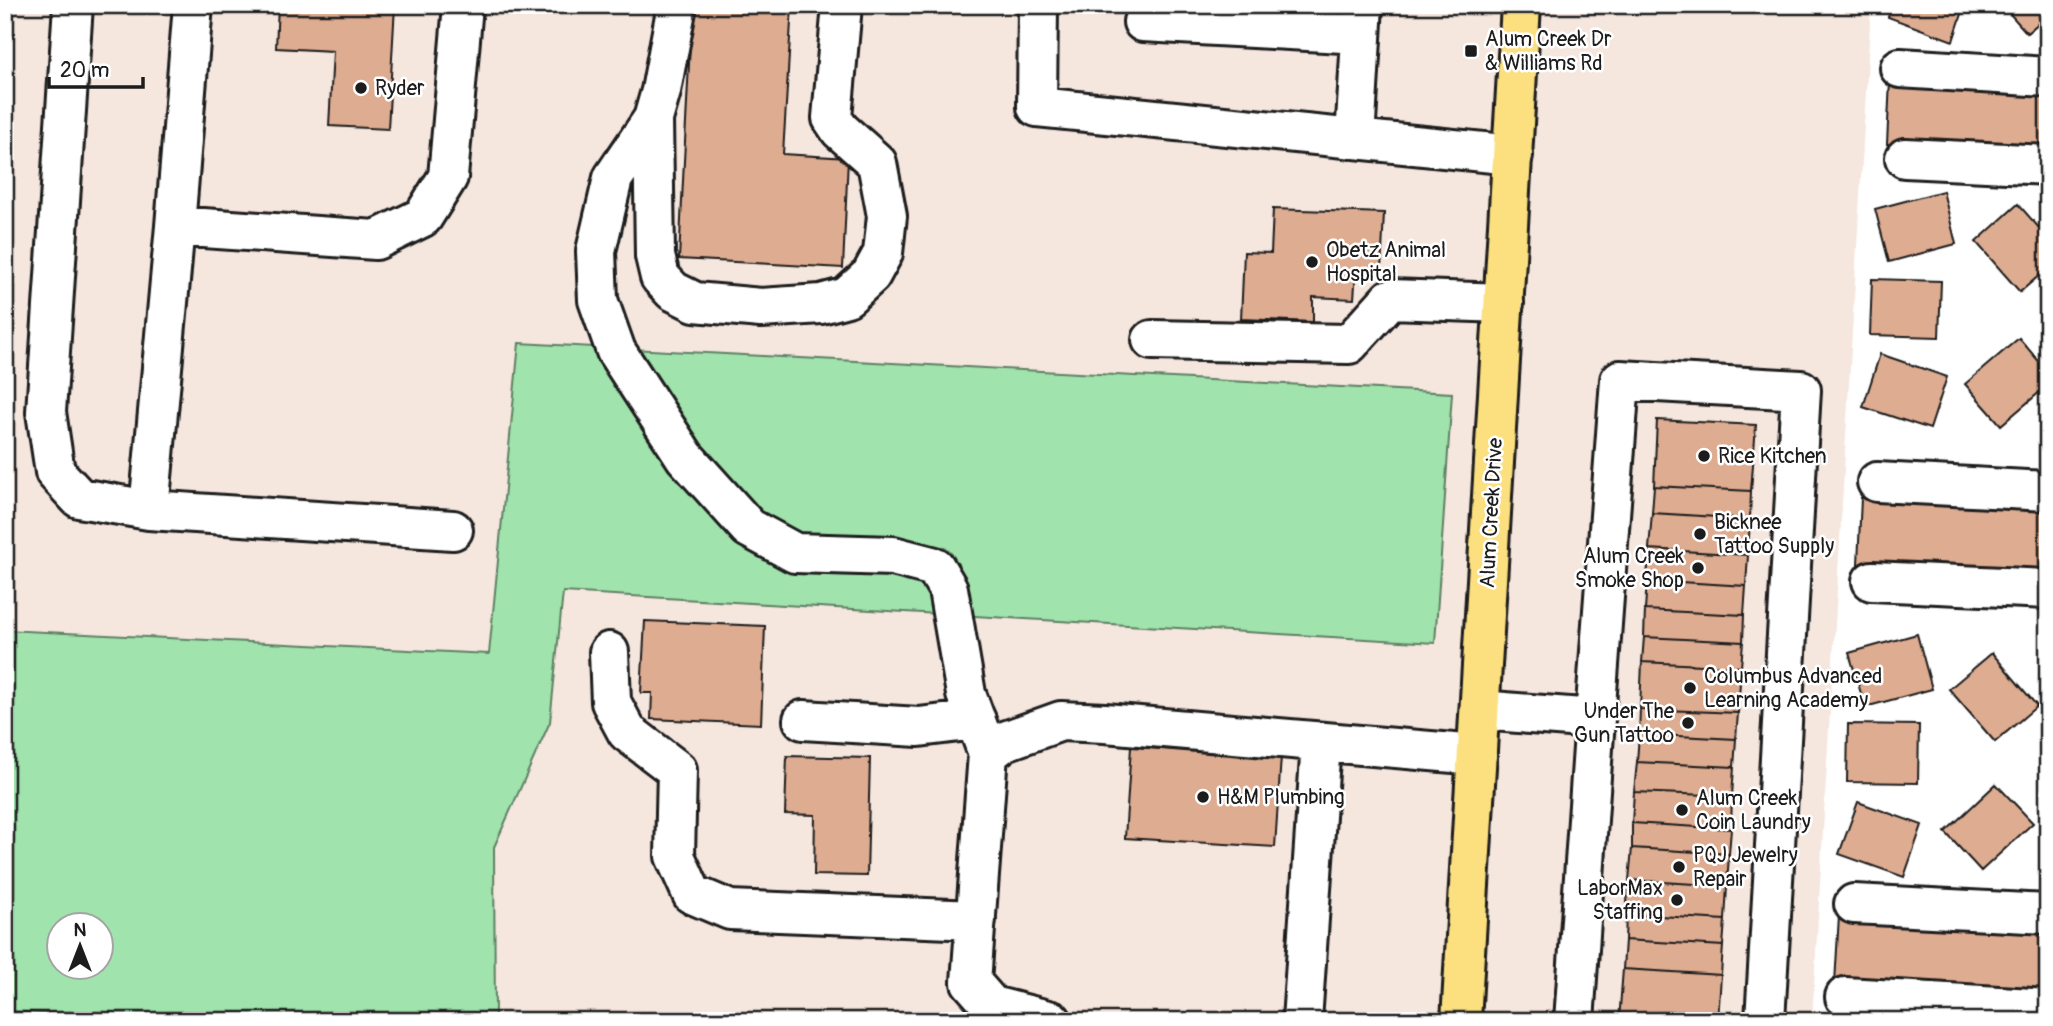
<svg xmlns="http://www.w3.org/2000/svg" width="2053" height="1026" font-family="Pangolin,sans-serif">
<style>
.built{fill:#f5e6de}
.green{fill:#a0e3ad;stroke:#5e8064;stroke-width:2;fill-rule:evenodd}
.building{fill:#deac91;stroke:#1c1c1c;stroke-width:2}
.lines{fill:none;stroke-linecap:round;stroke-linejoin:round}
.minor-casing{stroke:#1c1c1c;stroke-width:44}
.major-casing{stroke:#1c1c1c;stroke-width:44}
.minor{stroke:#fff;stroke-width:38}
.major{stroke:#fce080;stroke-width:38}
.poi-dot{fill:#1c1c1c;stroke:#fff;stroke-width:2.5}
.labels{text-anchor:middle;stroke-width:5;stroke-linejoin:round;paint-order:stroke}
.poi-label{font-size:21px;fill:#1c1c1c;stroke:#fff;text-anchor:start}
.street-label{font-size:21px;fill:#1c1c1c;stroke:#fff}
</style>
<rect width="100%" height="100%" fill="#fff"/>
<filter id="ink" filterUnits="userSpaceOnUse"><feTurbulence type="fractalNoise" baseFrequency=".0143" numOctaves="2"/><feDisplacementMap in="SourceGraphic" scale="14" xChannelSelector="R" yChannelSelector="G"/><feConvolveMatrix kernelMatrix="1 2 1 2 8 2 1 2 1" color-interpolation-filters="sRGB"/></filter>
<g filter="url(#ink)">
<path class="built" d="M5,5H1871L1812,1021H495L494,847L550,722L563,592L1435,643L1452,394L519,343L489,654L5,630Z
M5,1011L196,1021H5Z"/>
<path class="green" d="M519,343L1452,393L1435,643L563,592L550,722L494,847L495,1021H196L5,1011V630L489,654ZM60,925H102V967H60Z"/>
<path class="building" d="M278,5H395L388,129L329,126L333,51L276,48Z
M692,5H792L783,154L848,158L843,268L679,259Z
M1270,5H1351L1344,11Z
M1892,5H1965L1953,41L1888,17Z
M2002,5H2048V15L2027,33Z
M1890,80L2048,88V152L1887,144Z
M1943,191L1956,244L1889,262L1875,209Z
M2018,204L2048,238V268L2020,292L1976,242Z
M1273,209L1384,213L1381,271L1356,270L1354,299L1313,297V322L1241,319L1244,252L1271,253Z
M1872,279L1941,281L1939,337L1870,335Z
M2019,338L2048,372V385L2001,425L1965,384Z
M1880,354L1947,377L1930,429L1863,407Z
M1657,420L1756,425L1751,491L1654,486Z
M1654,486L1751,491L1750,519L1652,513Z
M1861,498L2048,507V574L1858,564Z
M1652,513L1750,519L1748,555L1649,549Z
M1649,549L1748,555L1746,586L1647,580Z
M1647,580L1746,586L1744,615L1645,610Z
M1645,610L1744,615L1743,642L1644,637Z
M645,621L765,626L761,724L651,719L652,693H641Z
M1917,634L1932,689L1865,707L1849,653Z
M1644,637L1743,642L1741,667L1642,662Z
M1992,653L2037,706L1995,742L1949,689Z
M1642,662L1741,667L1738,713L1640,709Z
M1640,709L1738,713L1736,739L1639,734Z
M1848,724L1919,725L1918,783L1847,782Z
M1639,734L1736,739L1734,767L1637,762Z
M1131,747L1281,756L1275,847L1125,838Z
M787,756L870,758L867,876L814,875L815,815L785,814Z
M1637,762L1734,767L1732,796L1634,792Z
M1996,784L2033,823L1981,871L1945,832Z
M1634,792L1732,796L1731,829L1632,823Z
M1858,802L1922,825L1904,877L1839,854Z
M1632,823L1731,829L1729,854L1632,848Z
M1632,848L1729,854L1727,886L1629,880Z
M1629,880L1727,886L1725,920L1626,914Z
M1626,914L1725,920L1723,946L1625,940Z
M1839,915L2048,927V995L1835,983Z
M1625,940L1723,946L1721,975L1623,969Z
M1623,969L1721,975L1718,1021H1619Z"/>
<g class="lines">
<defs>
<path id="minor" d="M73,5L46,412L55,472L79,498L149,510
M193,5L175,226L149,510L453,530
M677,5L661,91L653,119L613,178L596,251L598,300L616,351L685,457L749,528L795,553L893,556L935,567L948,589L966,694L988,754
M1038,5L1037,107L1513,155
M1143,22L1361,34
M1900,68L2048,77
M653,119L655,256L660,277L673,291L695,302L761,308L821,304L847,297L871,275L883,253L887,216L877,163L840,130L832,118L842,5
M1355,139L1363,5
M1905,158L2048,165
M175,226L376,240L423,217L448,177L463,5
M1152,340L1349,344L1390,299L1504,303
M1877,482L2048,491
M1872,581L2048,589
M609,652L611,702L627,732L677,770L675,856L692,894L730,910L976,920
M1480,710L1595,719L1574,1021
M1595,719L1620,380L1801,390L1765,1021
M803,720L919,727L976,720
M1854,904L2048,914
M1845,997L2048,1009
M1052,1021L992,1006L971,982L988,754L1005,741L1061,721L1105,723L1477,755
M1302,1021L1321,743"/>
<path id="major" d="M1461,1021L1521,5"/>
</defs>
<use href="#minor" class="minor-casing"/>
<use href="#major" class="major-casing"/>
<use href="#minor" class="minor"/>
<use href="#major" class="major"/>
</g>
</g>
<g class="poi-dot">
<rect x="1464" y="44" width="14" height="14" rx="3.5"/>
<circle cx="361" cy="88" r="7"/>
<circle cx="1312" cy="262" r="7"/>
<circle cx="1704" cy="456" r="7"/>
<circle cx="1700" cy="534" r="7"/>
<circle cx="1698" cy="568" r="7"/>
<circle cx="1690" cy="688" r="7"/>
<circle cx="1688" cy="723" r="7"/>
<circle cx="1203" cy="797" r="7"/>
<circle cx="1682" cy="810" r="7"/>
<circle cx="1679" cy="867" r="7"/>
<circle cx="1677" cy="900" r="7"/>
</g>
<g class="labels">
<g class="poi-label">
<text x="1485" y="46">Alum Creek Dr<tspan x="1485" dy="24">&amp; Williams Rd</tspan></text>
<text x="375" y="95">Ryder</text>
<text x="1326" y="257">Obetz Animal<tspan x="1326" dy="24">Hospital</tspan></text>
<text x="1718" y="463">Rice Kitchen</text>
<text x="1714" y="529">Bicknee<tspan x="1714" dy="24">Tattoo Supply</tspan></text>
<text x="1684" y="563" text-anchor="end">Alum Creek<tspan x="1684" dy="24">Smoke Shop</tspan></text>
<text x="1704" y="683">Columbus Advanced<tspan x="1704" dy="24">Learning Academy</tspan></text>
<text x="1674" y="718" text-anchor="end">Under The<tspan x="1674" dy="24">Gun Tattoo</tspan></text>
<text x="1217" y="804">H&amp;M Plumbing</text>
<text x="1696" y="805">Alum Creek<tspan x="1696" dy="24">Coin Laundry</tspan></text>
<text x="1693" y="862">PQJ Jewelry<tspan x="1693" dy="24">Repair</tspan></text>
<text x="1663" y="895" text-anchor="end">LaborMax<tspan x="1663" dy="24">Staffing</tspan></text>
</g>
<g class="street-label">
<text transform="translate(1491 513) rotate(-87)" y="7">Alum Creek Drive</text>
</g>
</g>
<rect width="2053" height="1026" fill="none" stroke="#fff" stroke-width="28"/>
<rect x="14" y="14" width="2025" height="998" fill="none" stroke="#1c1c1c" stroke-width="2.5" filter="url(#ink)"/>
<g transform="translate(80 946)"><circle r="33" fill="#ffffff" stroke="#a4a4a4" stroke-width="2"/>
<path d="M0-5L12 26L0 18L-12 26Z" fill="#1c1c1c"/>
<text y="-10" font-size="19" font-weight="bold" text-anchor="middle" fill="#1c1c1c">N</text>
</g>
<path d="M49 77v10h94v-10" fill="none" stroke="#1c1c1c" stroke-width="3.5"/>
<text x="60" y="77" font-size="21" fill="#1c1c1c" stroke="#ffffff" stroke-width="5" paint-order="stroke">20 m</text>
</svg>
